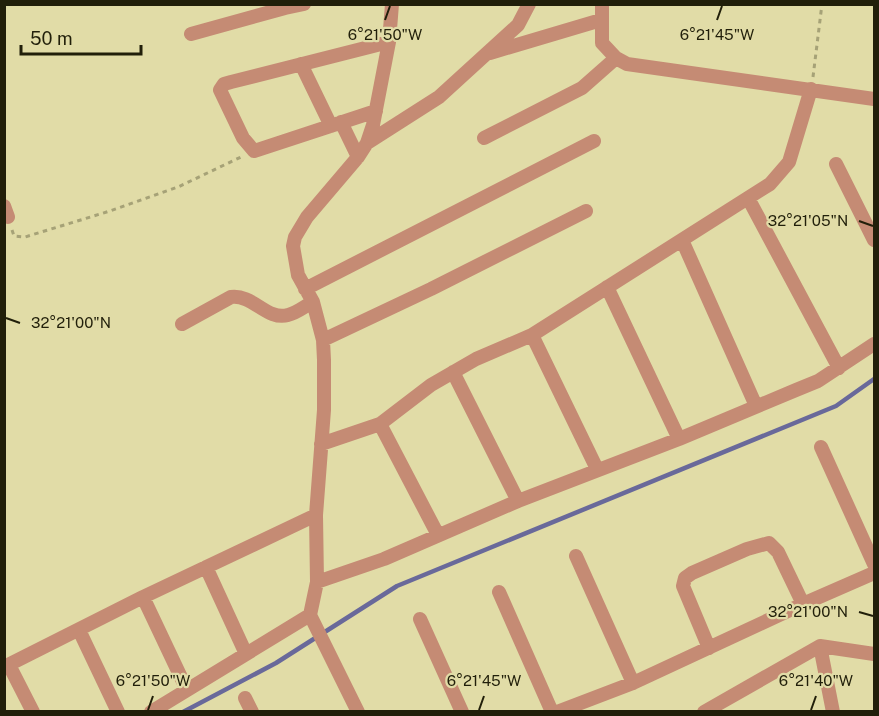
<svg xmlns="http://www.w3.org/2000/svg" width="879" height="716" font-family="'Public Sans',sans-serif">
<style>
.lines{fill:none;stroke-linecap:round;stroke-linejoin:round}
.stream{stroke:#69699a;stroke-width:4.5}
.path{stroke:#a6a277;stroke-width:3;stroke-dasharray:4.5 4.5;stroke-linecap:butt}
.street{stroke:#c58b74;stroke-width:14}
.ticks{fill:none;stroke:#211f0a;stroke-width:2}
.ticks-label{font-size:15px;text-anchor:middle;fill:#211f0a;stroke:#e1dca7;stroke-width:4.5;stroke-linejoin:round;paint-order:stroke}
</style>
<rect width="100%" height="100%" fill="#e1dca7"/>
<g class="lines">
<path class="stream" d="M183,712L276,663L397,586L836,406L874,379"/>
<path class="path" d="M813,77L822,4
M12,230L14,236L25,237L110,211L178,187L241,157"/>
<path class="street" d="M602,4V43L616,58L627,64L874,99
M191,34L285,8L304,4
M490,53L601,20
M301,64L331,126
M376,111L254,151L243,138L220,90L224,84L231,82L389,42
M341,122L358,157
M484,138L582,88L616,58
M367,143L439,97L518,25L529,4
M836,164L874,240
M748,198L839,368
M4,206L8,217
M682,240L756,406
M607,287L679,439
M305,289L594,141
M182,324L231,297C253,294 267,321 288,315C297,313 305,306 313,302
M532,335L597,469
M323,340L431,289L586,211
M453,372L518,501
M380,424L438,535
M321,444L380,424L431,385L476,359L532,335L770,184L789,162L811,89
M821,447L874,564
M576,556L633,683
M206,567L246,654
M317,582L384,559L518,501L679,439L796,390L818,381L874,344
M499,592L552,712
M143,597L187,690
M420,619L462,712
M79,630L118,712
M820,646L833,712
M709,648L683,586L685,578L692,573L747,549L769,543L778,552L803,604
M9,665L33,712
M4,667L143,597L316,515
M245,698L252,712
M151,712L310,615
M358,712L310,615L317,582L316,515L324,410V360L323,340L313,302L298,275L293,246L295,237L307,217L358,157L367,143L373,125L389,42L392,4
M557,712L633,683L803,604L874,573
M704,712L820,646L874,654"/>
</g>
<path class="ticks" d="M385,20L390,6M717,20L722,6M859,221L873,226M6,318L20,323M859,612L873,616M148,710L153,696M479,710L484,696M811,710L816,696"/>
<g class="ticks-label">
<text x="385" y="40">6°21'50"W</text>
<text x="717" y="40">6°21'45"W</text>
<text x="808" y="226">32°21'05"N</text>
<text x="71" y="328">32°21'00"N</text>
<text x="808" y="617">32°21'00"N</text>
<text x="153" y="686">6°21'50"W</text>
<text x="484" y="686">6°21'45"W</text>
<text x="816" y="686">6°21'40"W</text>
</g>
<rect width="879" height="716" fill="none" stroke="#211f0a" stroke-width="12"/>
<path d="M21 45v9h120v-9" fill="none" stroke="#211f0a" stroke-width="3"/>
<text x="30" y="45" font-size="18" fill="#211f0a" stroke="#e1dca7" stroke-width="4.5" paint-order="stroke">50 m</text>
</svg>
